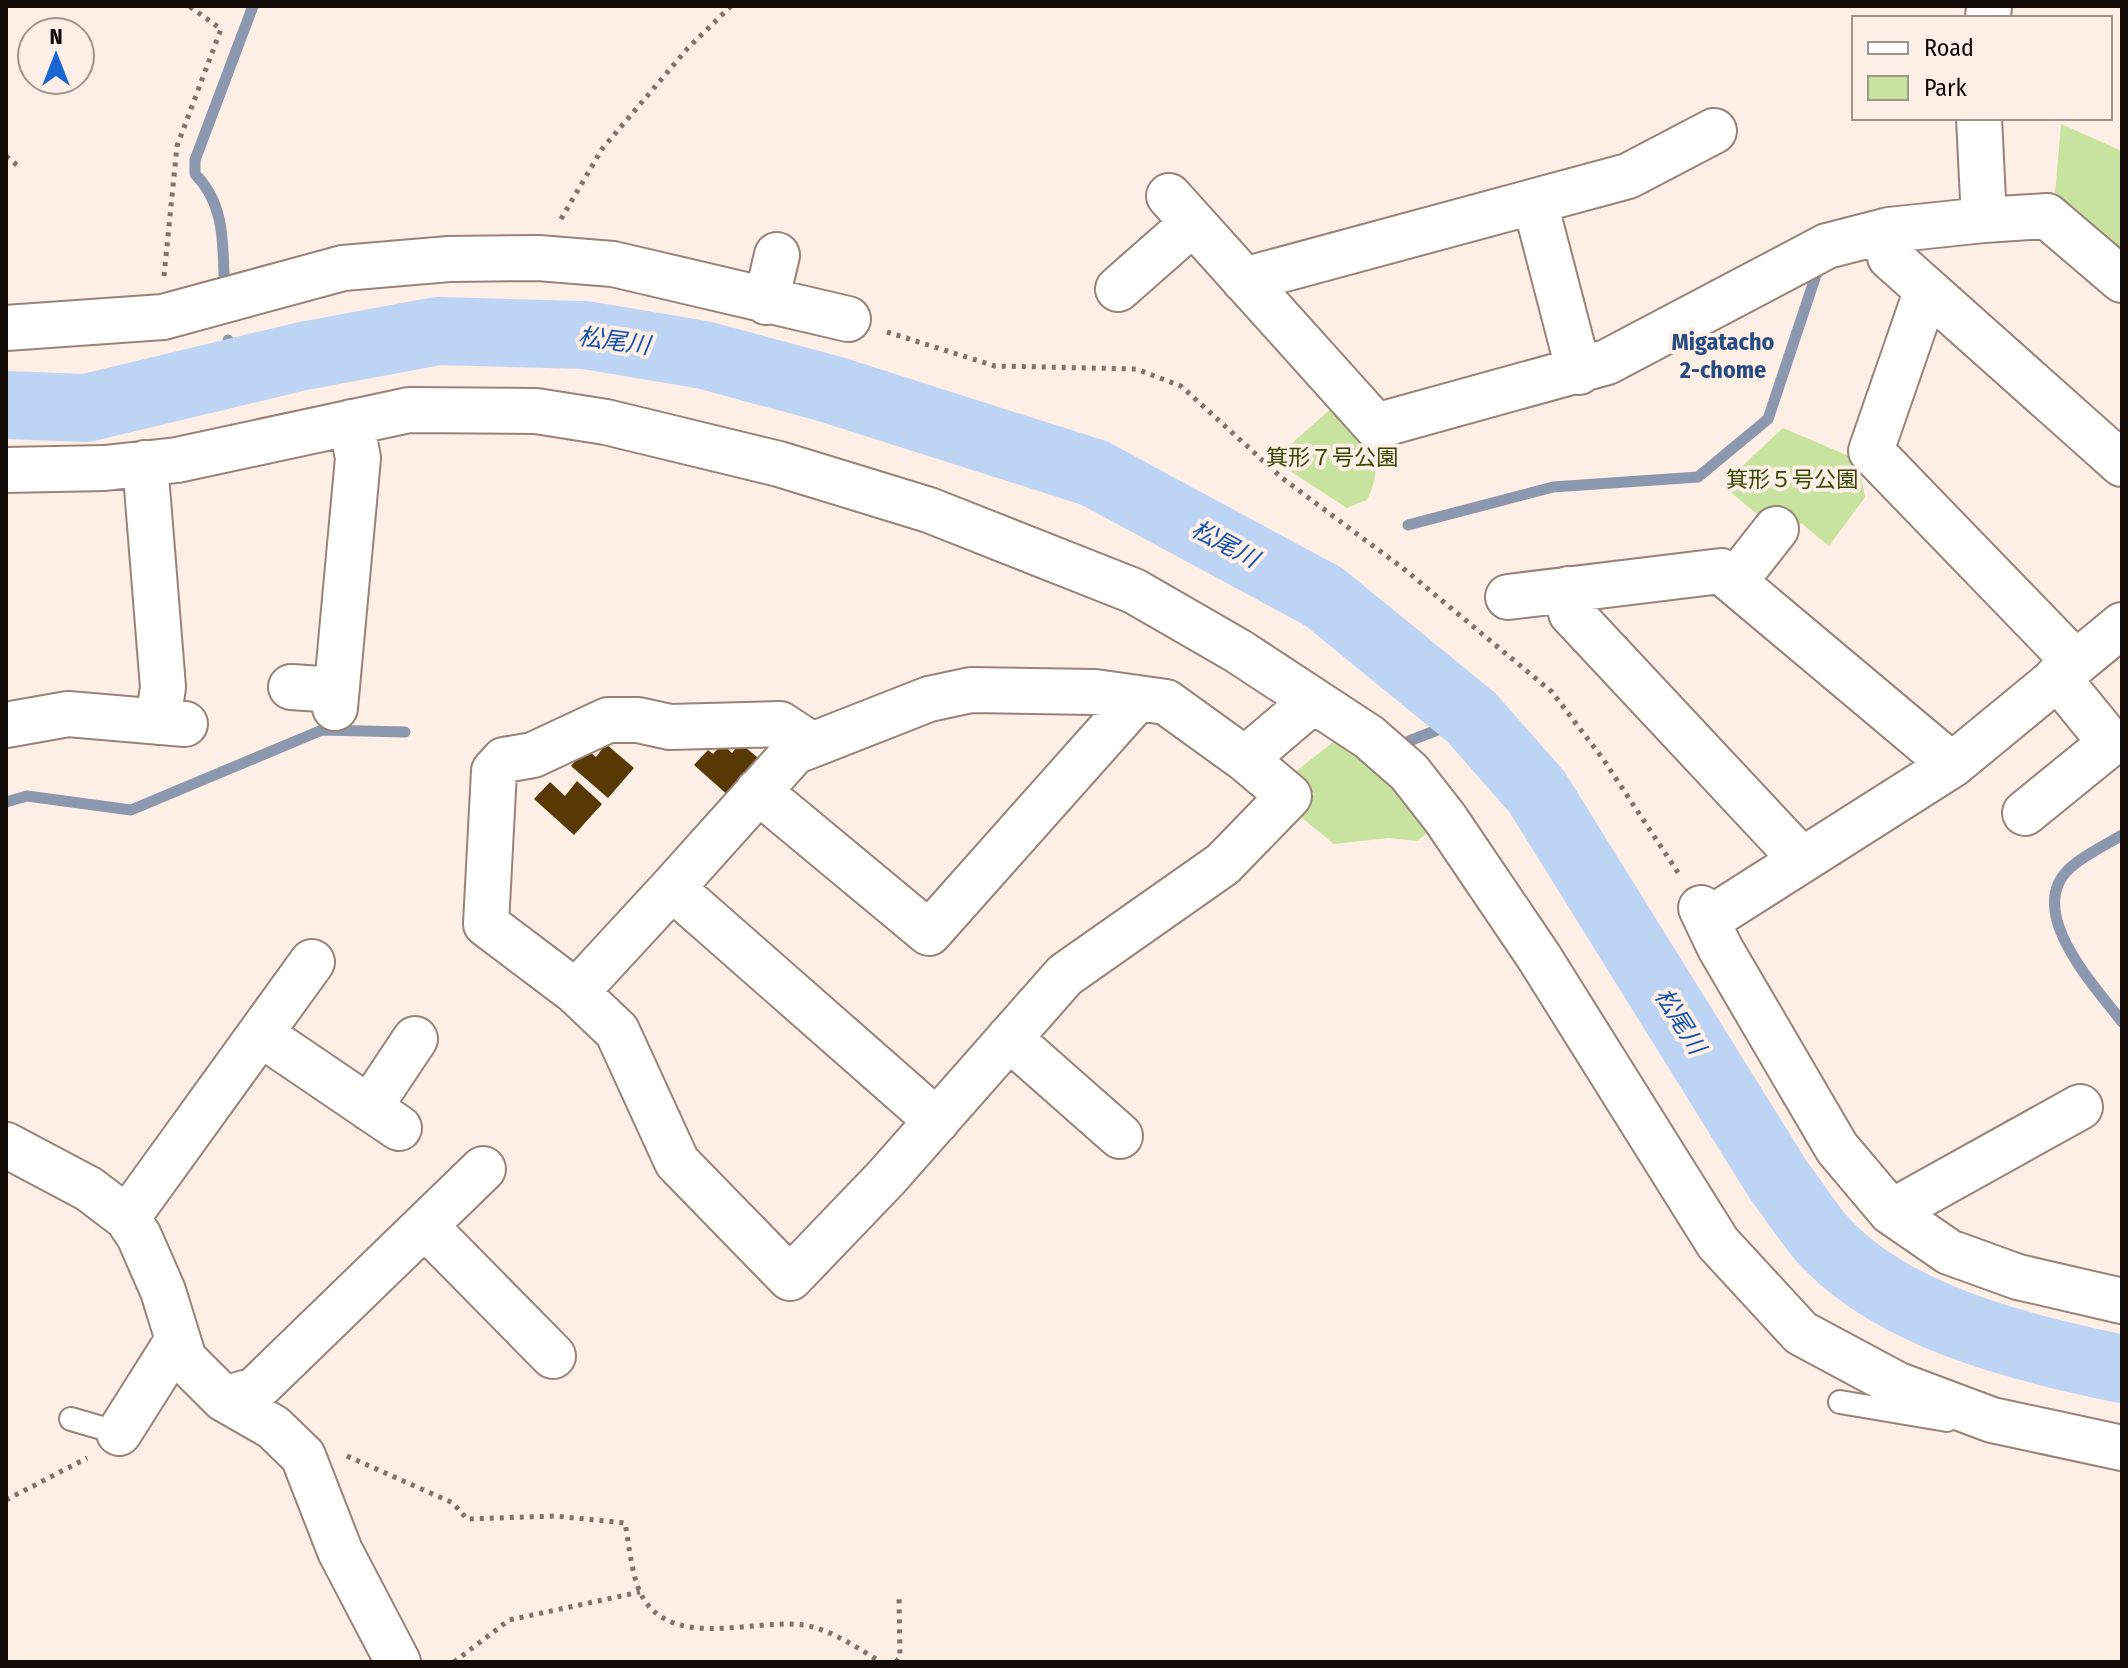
<svg xmlns="http://www.w3.org/2000/svg" width="2128" height="1668" font-family="'Fira Sans Condensed','Noto Sans JP',sans-serif">
<style>
.green{fill:#c7e39f}
.lines{fill:none;stroke-linecap:round;stroke-linejoin:round}
.stream{stroke:#8b98ae;stroke-width:11}
.river{stroke:#bed4f5;stroke-width:68}
.building{fill:#583903}
.lane-casing{stroke:#998277;stroke-width:26}
.street-casing{stroke:#998277;stroke-width:48}
.path{stroke:#7e736d;stroke-width:5;stroke-dasharray:4 6;stroke-linecap:butt}
.lane{stroke:#fff;stroke-width:22}
.street{stroke:#fff;stroke-width:44}
.labels{text-anchor:middle;stroke-width:8;stroke-linejoin:round;paint-order:stroke}
.park-label{font-size:22px;fill:#334800;stroke:#fdeee6}
.water-label{font-size:24px;font-style:italic;fill:#1252ad;stroke:#fdeee6}
.neighbourhood-label{font-size:24px;font-weight:bold;fill:#274c82;stroke:#fdeee6}
</style>
<rect width="100%" height="100%" fill="#fdeee6"/>
<path class="green" d="M2061,124L2122,151V265L2054,205Z
M1335,405C1364,436 1389,456 1367,500L1347,508L1273,460Z
M1783,428L1858,460L1865,497L1829,546L1801,523L1787,539L1722,485Z
M1336,740L1372,767L1380,758L1434,828L1417,841L1389,838L1334,844L1296,813L1314,794L1295,772Z"/>
<g class="lines">
<path class="stream" d="M224,275C223,238 223,202 195,174V160L253,6
M228,340L231,374
M1408,525L1553,487L1698,477L1768,419L1816,275
M1409,741L1471,717
M6,802L27,796L131,810L322,730L405,732
M2122,835C2106,845 2084,855 2070,868C2023,911 2095,986 2122,1022"/>
<path class="river" d="M6,405L86,408L303,356L438,331L585,335L704,355L830,389L1094,473L1324,597L1471,717L1537,792L1779,1181C1794,1200 1807,1222 1823,1240C1894,1318 2023,1348 2122,1369"/>
</g>
<path class="building" d="M740,743L762,761L730,797L694,765L708,750L713,754L722,744L732,753Z
M606,744L634,768L608,798L571,766L586,749L596,757Z
M577,781L602,804L574,835L534,799L550,782L565,796Z"/>
<g class="lines">
<defs>
<path id="lane" d="M1840,1402L1947,1420
M71,1419L119,1433"/>
<path id="street" d="M1988,18L1989,6
M1169,196L1376,426L1607,362L1827,246L1889,230L1984,220L1979,118
M1535,203L1579,372
M1984,220L2047,216L2122,280
M1889,230L1890,257L2122,464
M1244,280L1628,176L1714,131
M1118,289L1193,223
M1926,292L1871,451L2075,662
M766,302L777,255
M6,328L163,317L343,268L449,259L538,258L613,264L848,319
M145,463L163,687L158,722
M6,470L105,468L177,460L409,410L536,411L606,422L779,464L929,510L1134,591L1238,651L1369,737L1409,772L1445,818L1539,957L1718,1243L1801,1333L1896,1384L1992,1420L2122,1448
M1735,581L1776,529
M1568,589L1571,613L1802,860
M1508,597L1721,571L1952,765
M291,687L336,690
M335,708L358,458L351,422
M6,725L68,714L185,724
M812,745L780,724L670,727L638,720H608L533,755L504,760L494,771L486,924L576,992L617,1031L677,1162L790,1278L886,1178L1065,975L1223,864L1289,796L1245,759L1313,701
M758,791L929,933L1138,698
M2025,813L2111,743L2057,677
M1701,908L1720,948L1837,1148L1891,1212L1949,1252L2018,1277L2122,1301
M1708,920L1952,765L2122,625
M576,992L672,888
M262,1035L399,1128
M1009,1038L1120,1136
M369,1108L415,1039
M937,1121L672,888L794,752L929,699L971,690L1095,692L1166,702L1245,759
M6,1145L89,1189L127,1218L139,1236L163,1291L184,1359L224,1399L273,1427L303,1456L340,1551L398,1662
M1891,1212L2080,1107
M127,1218L312,962
M425,1226L553,1356
M224,1399L255,1390L483,1169
M119,1433L177,1341"/>
</defs>
<use href="#lane" class="lane-casing"/>
<use href="#street" class="street-casing"/>
<path class="path" d="M6,156L18,166
M561,219L602,149L688,48L731,6
M164,276L177,146L221,29L189,6
M887,332L995,366L1136,369L1181,386L1282,478L1404,569L1552,692L1603,759L1679,874
M347,1456L453,1503L467,1519L555,1516L625,1523C629,1544 631,1570 639,1590C667,1653 751,1618 803,1625C829,1628 859,1649 881,1662
M6,1500L87,1458
M454,1662L509,1620L640,1592
M896,1662L900,1657L899,1598"/>
<use href="#lane" class="lane"/>
<use href="#street" class="street"/>
</g>
<g class="labels">
<g class="park-label">
<text x="1332" y="465">箕形７号公園</text>
<text x="1792" y="487">箕形５号公園</text>
</g>
<g class="water-label">
<text transform="translate(614 341) rotate(8)" y="8">松尾川</text>
<text transform="translate(1225 544) rotate(28)" y="8">松尾川</text>
<text transform="translate(1680 1021) rotate(58)" y="8">松尾川</text>
</g>
<g class="neighbourhood-label">
<text x="1723" y="350">Migatacho<tspan x="1723" dy="28">2-chome</tspan></text>
</g>
</g>
<rect width="2128" height="1668" fill="none" stroke="#130b07" stroke-width="16"/>
<rect x="1852" y="16" width="260" height="104" fill="#fdeee6" stroke="#9f938d" stroke-width="2"/>
<rect x="1868" y="42" width="40" height="12" fill="#ffffff" stroke="#9f938d" stroke-width="2"/>
<text x="1924" y="56" font-size="24" fill="#130b07">Road</text>
<rect x="1868" y="76" width="40" height="24" fill="#c7e39f" stroke="#9f938d" stroke-width="2"/>
<text x="1924" y="96" font-size="24" fill="#130b07">Park</text>
<g transform="translate(56 56)"><circle r="38" fill="#fdeee6" stroke="#9f938d" stroke-width="2"/>
<path d="M0-6L14 30L0 20L-14 30Z" fill="#1867d1"/>
<text y="-12" font-size="22" font-weight="bold" text-anchor="middle" fill="#130b07">N</text>
</g>
</svg>
